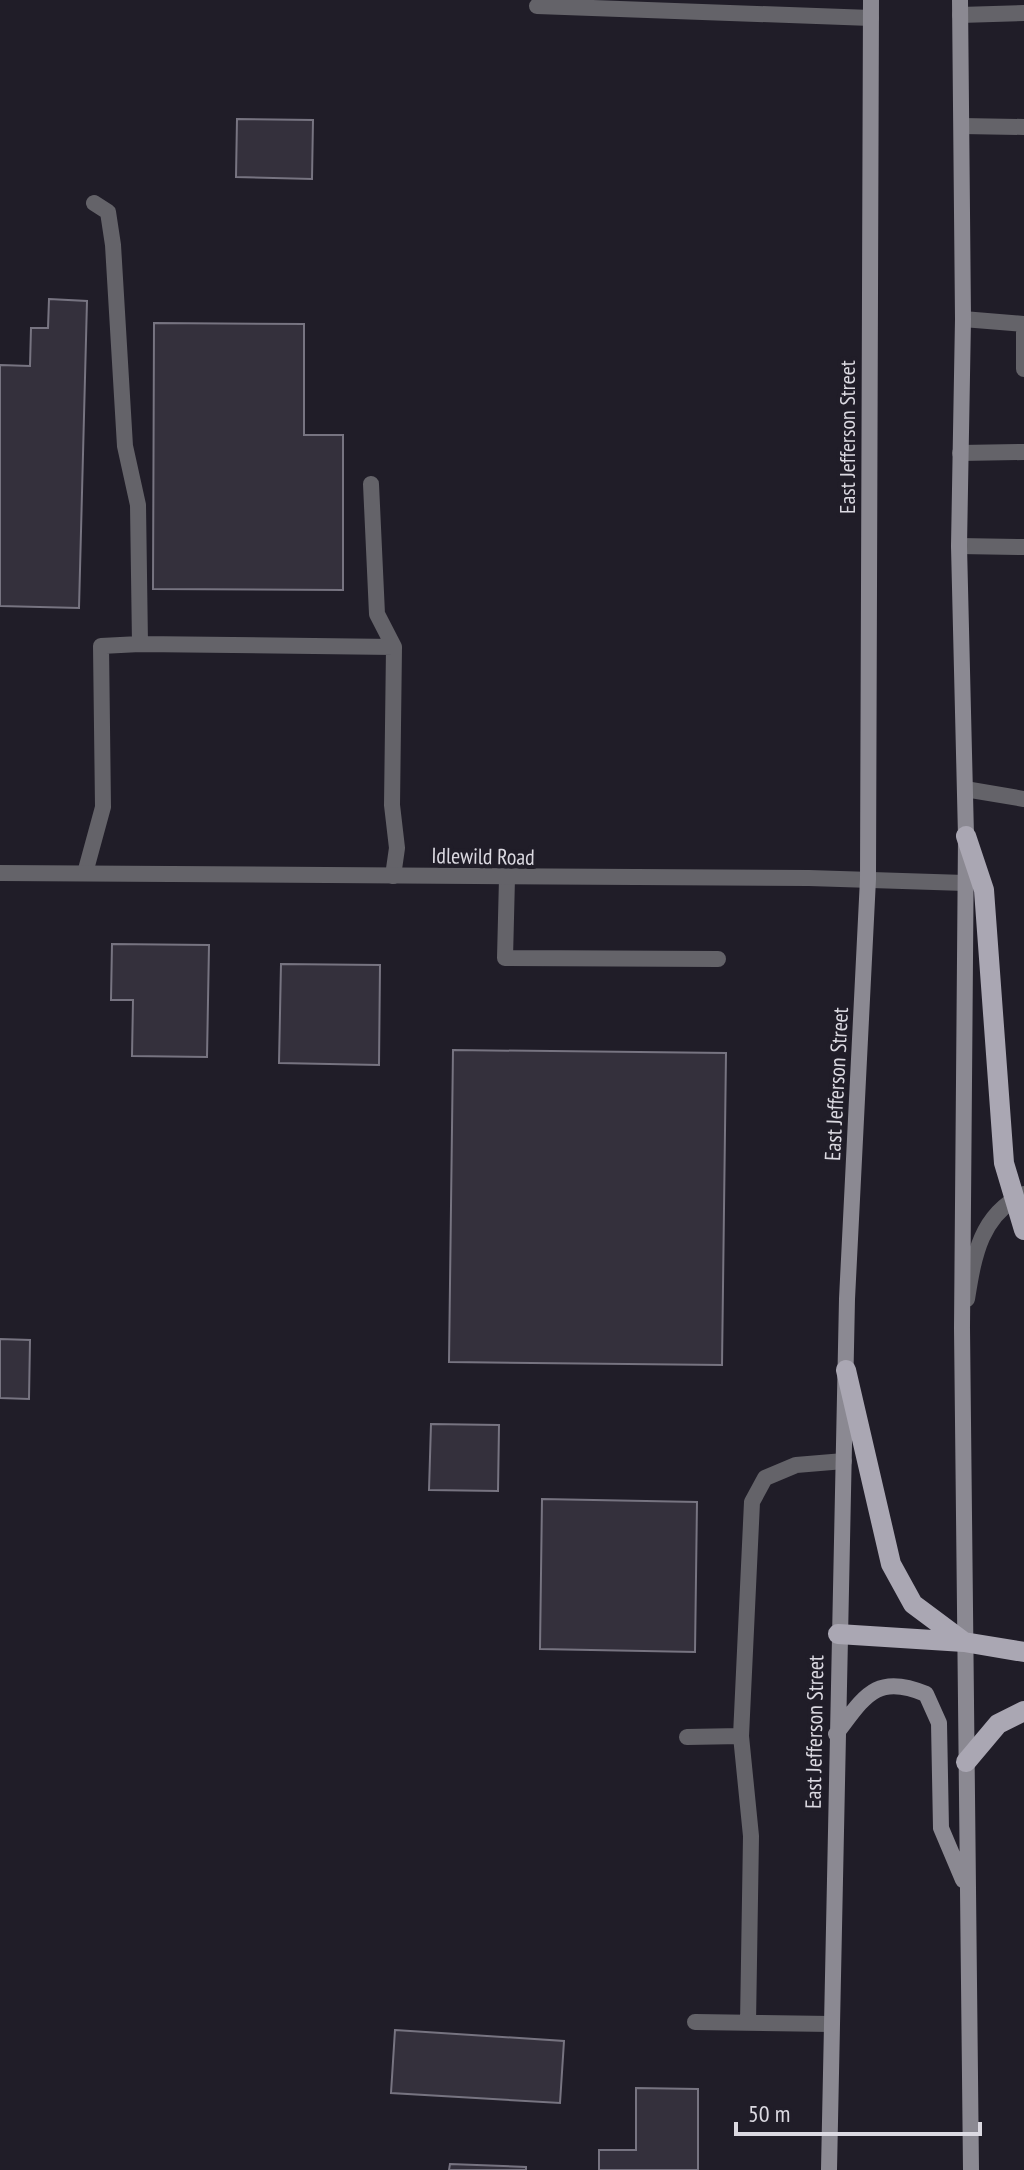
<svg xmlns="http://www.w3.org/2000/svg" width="1024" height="2170" font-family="'PT Sans Narrow',sans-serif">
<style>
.building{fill:#34303c;stroke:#777481;stroke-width:2}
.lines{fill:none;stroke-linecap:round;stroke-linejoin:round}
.lane{stroke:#646369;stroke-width:16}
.street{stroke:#646369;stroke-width:16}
.secondary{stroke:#8b8992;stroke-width:16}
.primary{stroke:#aaa7b3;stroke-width:20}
.labels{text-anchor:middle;stroke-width:8;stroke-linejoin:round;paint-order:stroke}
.street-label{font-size:22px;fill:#dbd9e1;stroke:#201d28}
</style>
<rect width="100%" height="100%" fill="#201d28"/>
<path class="building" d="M237,119L313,120L312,179L236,177Z
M49,299L87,301L79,608L0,606V365L30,366L31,328H48Z
M154,323L304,324V435H343V590L153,589Z
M112,944L209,945L207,1057L132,1056L133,1000H111Z
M281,964L380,965L379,1065L279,1063Z
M453,1050L726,1053L722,1365L449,1362Z
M0,1339L30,1340L29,1399L0,1398Z
M431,1424L499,1425L498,1491L429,1490Z
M542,1499L697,1502L695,1652L540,1649Z
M395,2030L564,2041L560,2103L391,2093Z
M636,2088L698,2089V2170H599V2150H636Z
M450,2164L526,2167V2170H449Z"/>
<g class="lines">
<path class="lane" d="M537,6L871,18
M960,15L1024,13
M962,126L1024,127
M94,203L108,212L113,245L125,446L138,505L140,644L394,647L392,805L397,848L393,876
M963,319L1024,324V369
M960,453L1024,452
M371,484L377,614L394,647
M959,546L1024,547
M965,789L1024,799
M85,873L103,807L101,646L140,644
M507,878L505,958L718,959
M967,1299C974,1255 981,1214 1024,1194
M741,1736L751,1836L748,2023
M687,1737L741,1736L752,1502L765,1478L796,1465L844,1461
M695,2022L831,2024"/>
<path class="street" d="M0,873L809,878L965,883"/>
<path class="secondary" d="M960,0L963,319L959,546L966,836L962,1328L971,2170
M836,1734C865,1696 876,1673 926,1694L939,1723L941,1828L963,1880
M829,2170L847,1299L868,879L871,0"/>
<path class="primary" d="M966,836L984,890L1004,1163L1024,1230
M846,1370L891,1564L913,1604L964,1642
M838,1634L964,1642L1024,1652
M966,1762L998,1724L1024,1711"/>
</g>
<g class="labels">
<g class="street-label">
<text transform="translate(847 437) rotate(-90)" y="8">East Jefferson Street</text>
<text transform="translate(483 856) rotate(1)" y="8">Idlewild Road</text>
<text transform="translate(836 1084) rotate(-87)" y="8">East Jefferson Street</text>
<text transform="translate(814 1732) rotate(-89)" y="8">East Jefferson Street</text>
</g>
</g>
<path d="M736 2122v12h244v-12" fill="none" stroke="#dbd9e1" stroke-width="4"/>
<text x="748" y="2122" font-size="24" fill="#dbd9e1" stroke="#201d28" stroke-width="6" paint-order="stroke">50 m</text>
</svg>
